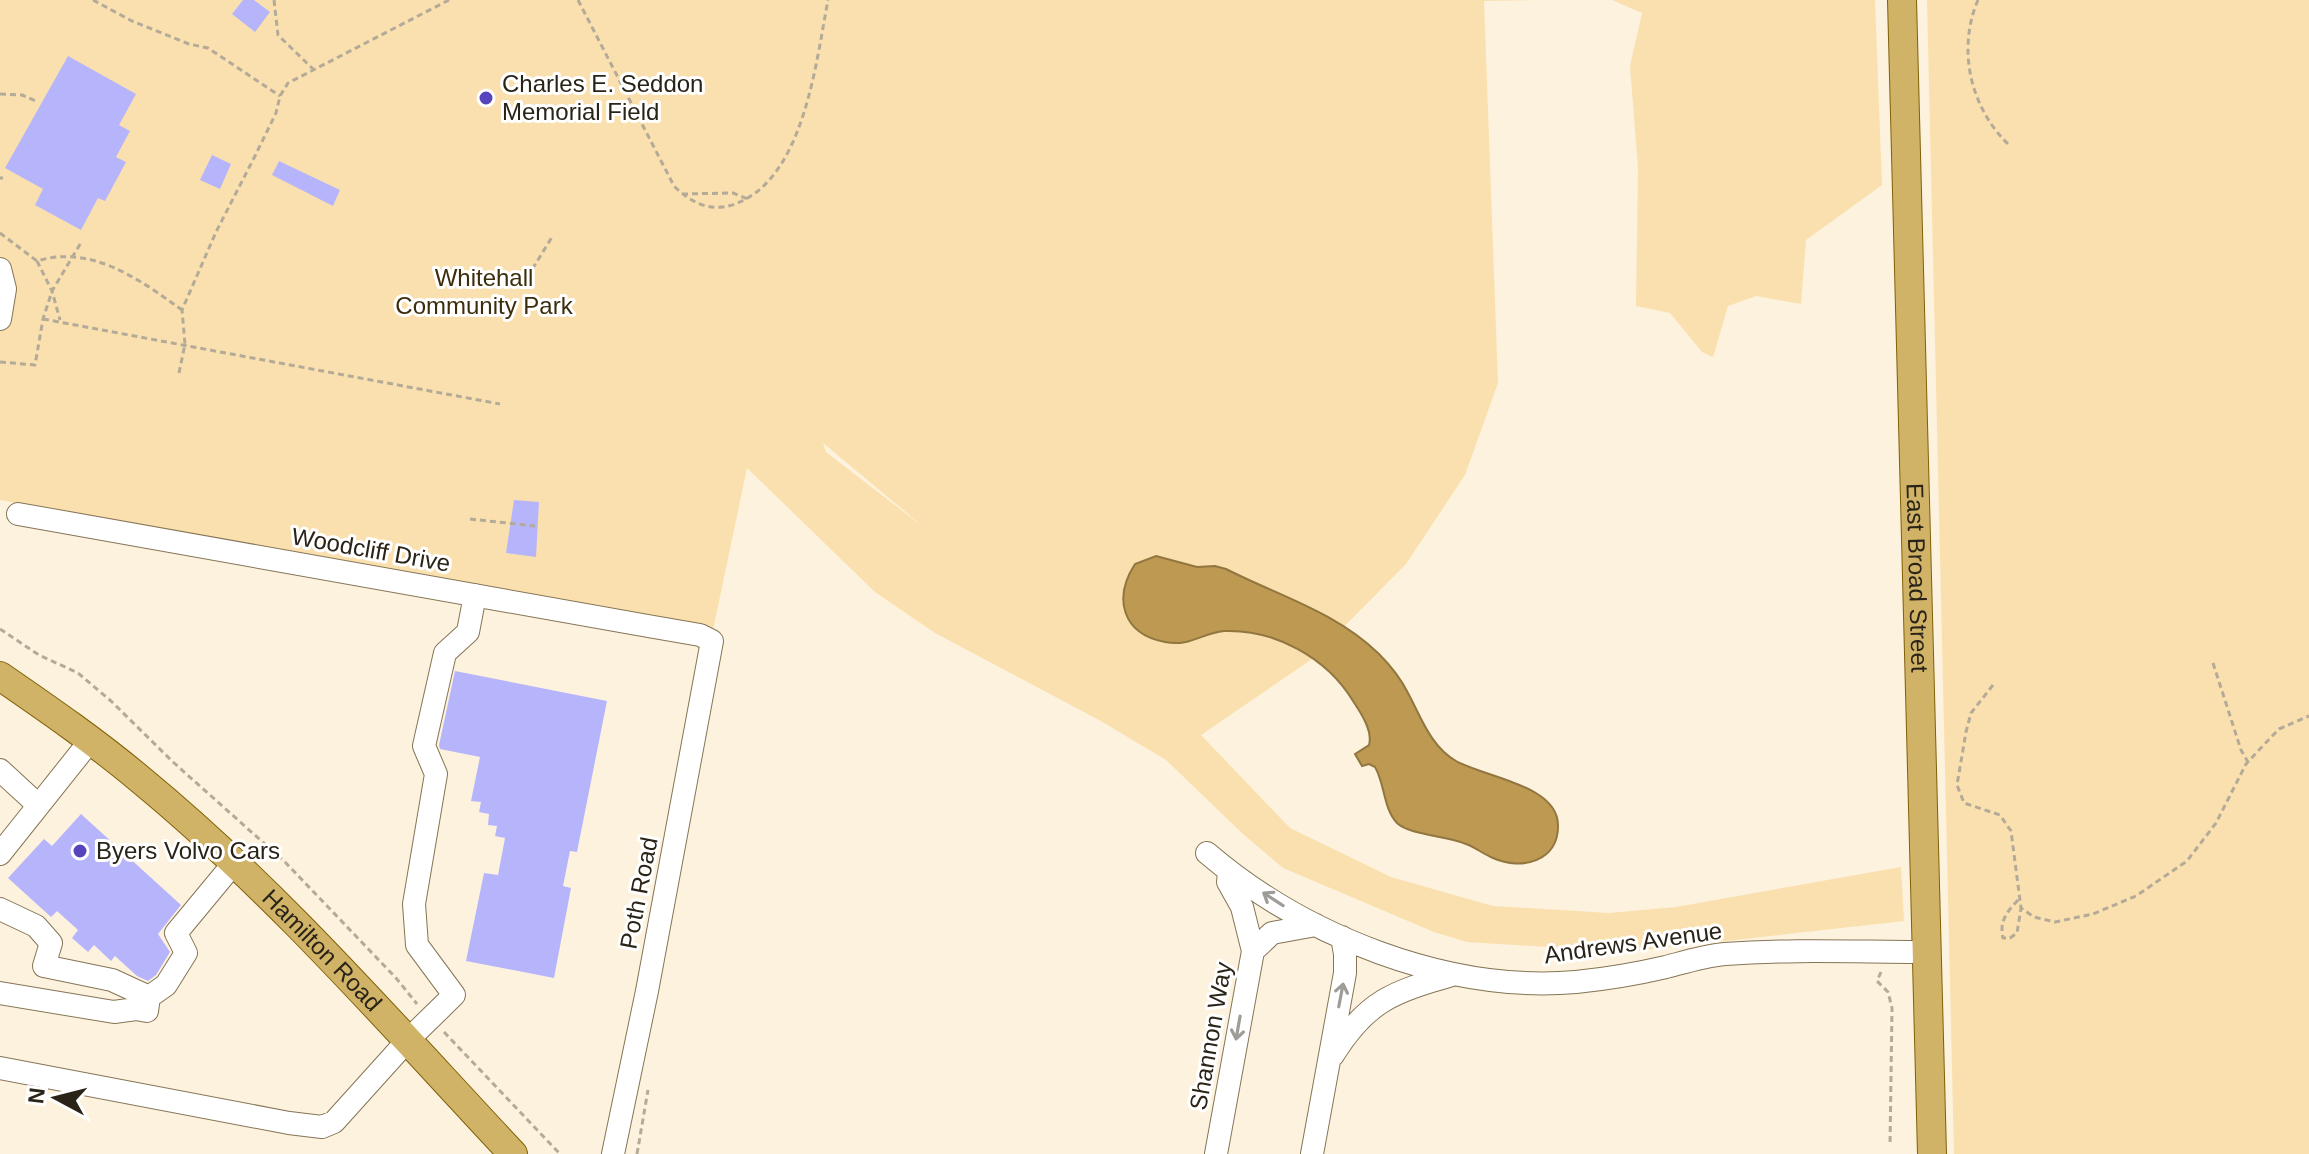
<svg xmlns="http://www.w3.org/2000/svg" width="2309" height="1154" font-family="Arial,sans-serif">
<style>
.green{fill:#fae0af;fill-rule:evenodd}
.water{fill:#bd9952;stroke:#917640;stroke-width:2}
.building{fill:#b6b5fc}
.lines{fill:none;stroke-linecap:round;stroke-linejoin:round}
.minor-casing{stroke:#857556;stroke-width:24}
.major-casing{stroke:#816008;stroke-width:30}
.path{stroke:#b4aa98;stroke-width:3;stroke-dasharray:6 4;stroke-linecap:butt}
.minor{stroke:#fff;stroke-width:22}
.major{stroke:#d0b366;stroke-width:28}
.oneway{stroke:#9f9c97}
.poi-dot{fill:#5745bd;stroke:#fff;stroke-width:3}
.labels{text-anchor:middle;stroke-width:6;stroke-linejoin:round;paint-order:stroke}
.poi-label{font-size:24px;fill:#2a2317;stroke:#fff;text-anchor:start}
.park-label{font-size:24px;fill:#3c2d0d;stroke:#fff}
.street-label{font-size:24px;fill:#2a2317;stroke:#fff}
</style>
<rect width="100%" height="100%" fill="#fdf2dd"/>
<path class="green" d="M0,0H1535L1484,1L1498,383L1465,475L1406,564L1312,659L1201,735L1290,828L1391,877L1493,906L1609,913L1676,907L1901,867L1904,921L1627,952L1467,942L1434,932L1283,868L1243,834L1166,760L1099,720L935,633L875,592L747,468L713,630L0,500ZM823,443L926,529L826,452Z
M1612,0H1875L1882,185L1806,240L1801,304L1756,296L1728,306L1713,357L1702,352L1670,313L1636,306L1638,169L1630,66L1642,13Z
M1927,0H2309V1154H1954Z"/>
<path class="water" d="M1156,556L1197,567L1215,566L1226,569C1279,596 1336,612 1379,654C1390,665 1401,679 1408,693C1421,717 1431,747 1456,761C1484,777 1558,785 1558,825C1559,861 1522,871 1493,858C1483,854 1475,847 1466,844C1449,836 1409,835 1397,823C1383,808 1385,784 1375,767L1369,764L1362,766L1355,754L1369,745C1373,731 1361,713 1353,701C1327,658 1275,629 1224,631C1202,633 1190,647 1165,642C1122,634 1113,598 1135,564Z"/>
<path class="building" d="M243,0H254L270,12L255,32L232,14Z
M68,56L136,94L119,125L130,131L116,157L126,162L105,201L98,198L81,230L35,205L43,189L5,168Z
M212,155L231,164L220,189L200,180Z
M279,161L340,190L333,206L272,175Z
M514,500L539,502L536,557L506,553Z
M455,671L607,701L577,852L570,851L563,886L571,888L554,978L466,961L484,873L498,875L505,838L495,836L497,826L488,825L489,814L479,812L481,802L471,801L480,757L440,749L439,745Z
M81,814L181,905L158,934L170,952L156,975L148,981L137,976L115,956L111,961L94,945L88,952L72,938L78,930L57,911L51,917L8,878L44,839L52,846Z"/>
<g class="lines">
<defs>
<path id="minor" d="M0,269L5,289L0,319
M18,514L648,626L700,635L712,641L647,991L613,1154
M0,770L38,805
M1207,853C1304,936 1447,993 1576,982C1606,979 1636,974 1666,967C1685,962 1704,956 1725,954C1791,949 1859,952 1925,952
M0,854L90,741
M1229,873L1228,882L1242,907L1253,951
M0,909L36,926L51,943L44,966L112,980L149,997L166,985L186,953L176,933L234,863
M0,993L114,1012L136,1009L147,1011L149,997
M1333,1055C1367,1000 1394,992 1452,975
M0,1068L289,1123L322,1127L334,1122L407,1041L454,995L417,945L414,904L436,774L424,746L445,653L468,632L475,595
M1216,1154L1253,951L1272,933L1316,925
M1312,1154L1345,973V954L1342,937"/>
<g id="major">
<path id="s1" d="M1902,0L1932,1154"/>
<path id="s2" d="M0,676C48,709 97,743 141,780C277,892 393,1026 513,1154"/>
</g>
</defs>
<use href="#minor" class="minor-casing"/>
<use href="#major" class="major-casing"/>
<path class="path" d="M93,0L132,21L189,44L208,48L280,96
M274,0L278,35L313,69
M578,0L674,186C691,203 711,213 735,204C804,179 816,62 828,0
M1978,0C1957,49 1970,107 2008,144
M0,94L22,95L36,101
M0,178H3
M682,194L733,193L748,199
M0,233L37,261C92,244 140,280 182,310
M37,261L52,291L60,320
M522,286L552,237
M43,319L500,404
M0,362L35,365L43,319L52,291L82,241
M179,373L185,344L182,310L216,232L255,156L276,113L280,96L288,83L449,0
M470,519L535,526
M0,629L39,655L78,673L111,701L173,762L285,862L396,978L417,1004
M2213,663L2241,750L2248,762
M1993,685L1971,713L1966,732L1957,785L1964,803L2000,815L2011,831L2021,908L2034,917L2055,922L2093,914L2136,896L2187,861L2216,823L2246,764L2258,751L2279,729L2309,716
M2018,900C2007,912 1999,921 2003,938H2010L2017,933L2021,908
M1881,972L1877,981L1888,992L1892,1008L1890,1146
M444,1032L560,1154
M637,1154L648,1090"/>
<use href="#minor" class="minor"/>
<use href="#major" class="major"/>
</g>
<defs><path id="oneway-shaft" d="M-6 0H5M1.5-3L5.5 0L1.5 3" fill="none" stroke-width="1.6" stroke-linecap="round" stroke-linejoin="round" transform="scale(2)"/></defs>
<g class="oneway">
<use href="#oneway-shaft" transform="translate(1273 899) rotate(-147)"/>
<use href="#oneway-shaft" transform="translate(1341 995) rotate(-79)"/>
<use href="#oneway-shaft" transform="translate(1238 1028) rotate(100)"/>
</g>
<g class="poi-dot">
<circle cx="486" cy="98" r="8"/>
<circle cx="80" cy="851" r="8"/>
</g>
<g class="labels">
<g class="poi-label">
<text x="502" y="92">Charles E. Seddon<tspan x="502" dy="28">Memorial Field</tspan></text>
<text x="96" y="859">Byers Volvo Cars</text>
</g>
<g class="park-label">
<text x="484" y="286">Whitehall<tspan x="484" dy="28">Community Park</tspan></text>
</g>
<g class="street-label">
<text transform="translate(371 550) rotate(10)" y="8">Woodcliff Drive</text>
<text dy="8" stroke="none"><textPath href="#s1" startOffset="578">East Broad Street</textPath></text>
<text transform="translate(639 893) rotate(-79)" y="8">Poth Road</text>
<text transform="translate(1633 943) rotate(-8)" y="8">Andrews Avenue</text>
<text dy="8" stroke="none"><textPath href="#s2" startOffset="424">Hamilton Road</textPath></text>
<text transform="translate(1211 1036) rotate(-80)" y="8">Shannon Way</text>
</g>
</g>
<g transform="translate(56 1098) rotate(277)" stroke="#ffffff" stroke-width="6" paint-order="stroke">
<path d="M0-6L14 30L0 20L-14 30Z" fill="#2a2317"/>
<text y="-12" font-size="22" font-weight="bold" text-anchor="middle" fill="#2a2317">N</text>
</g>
</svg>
